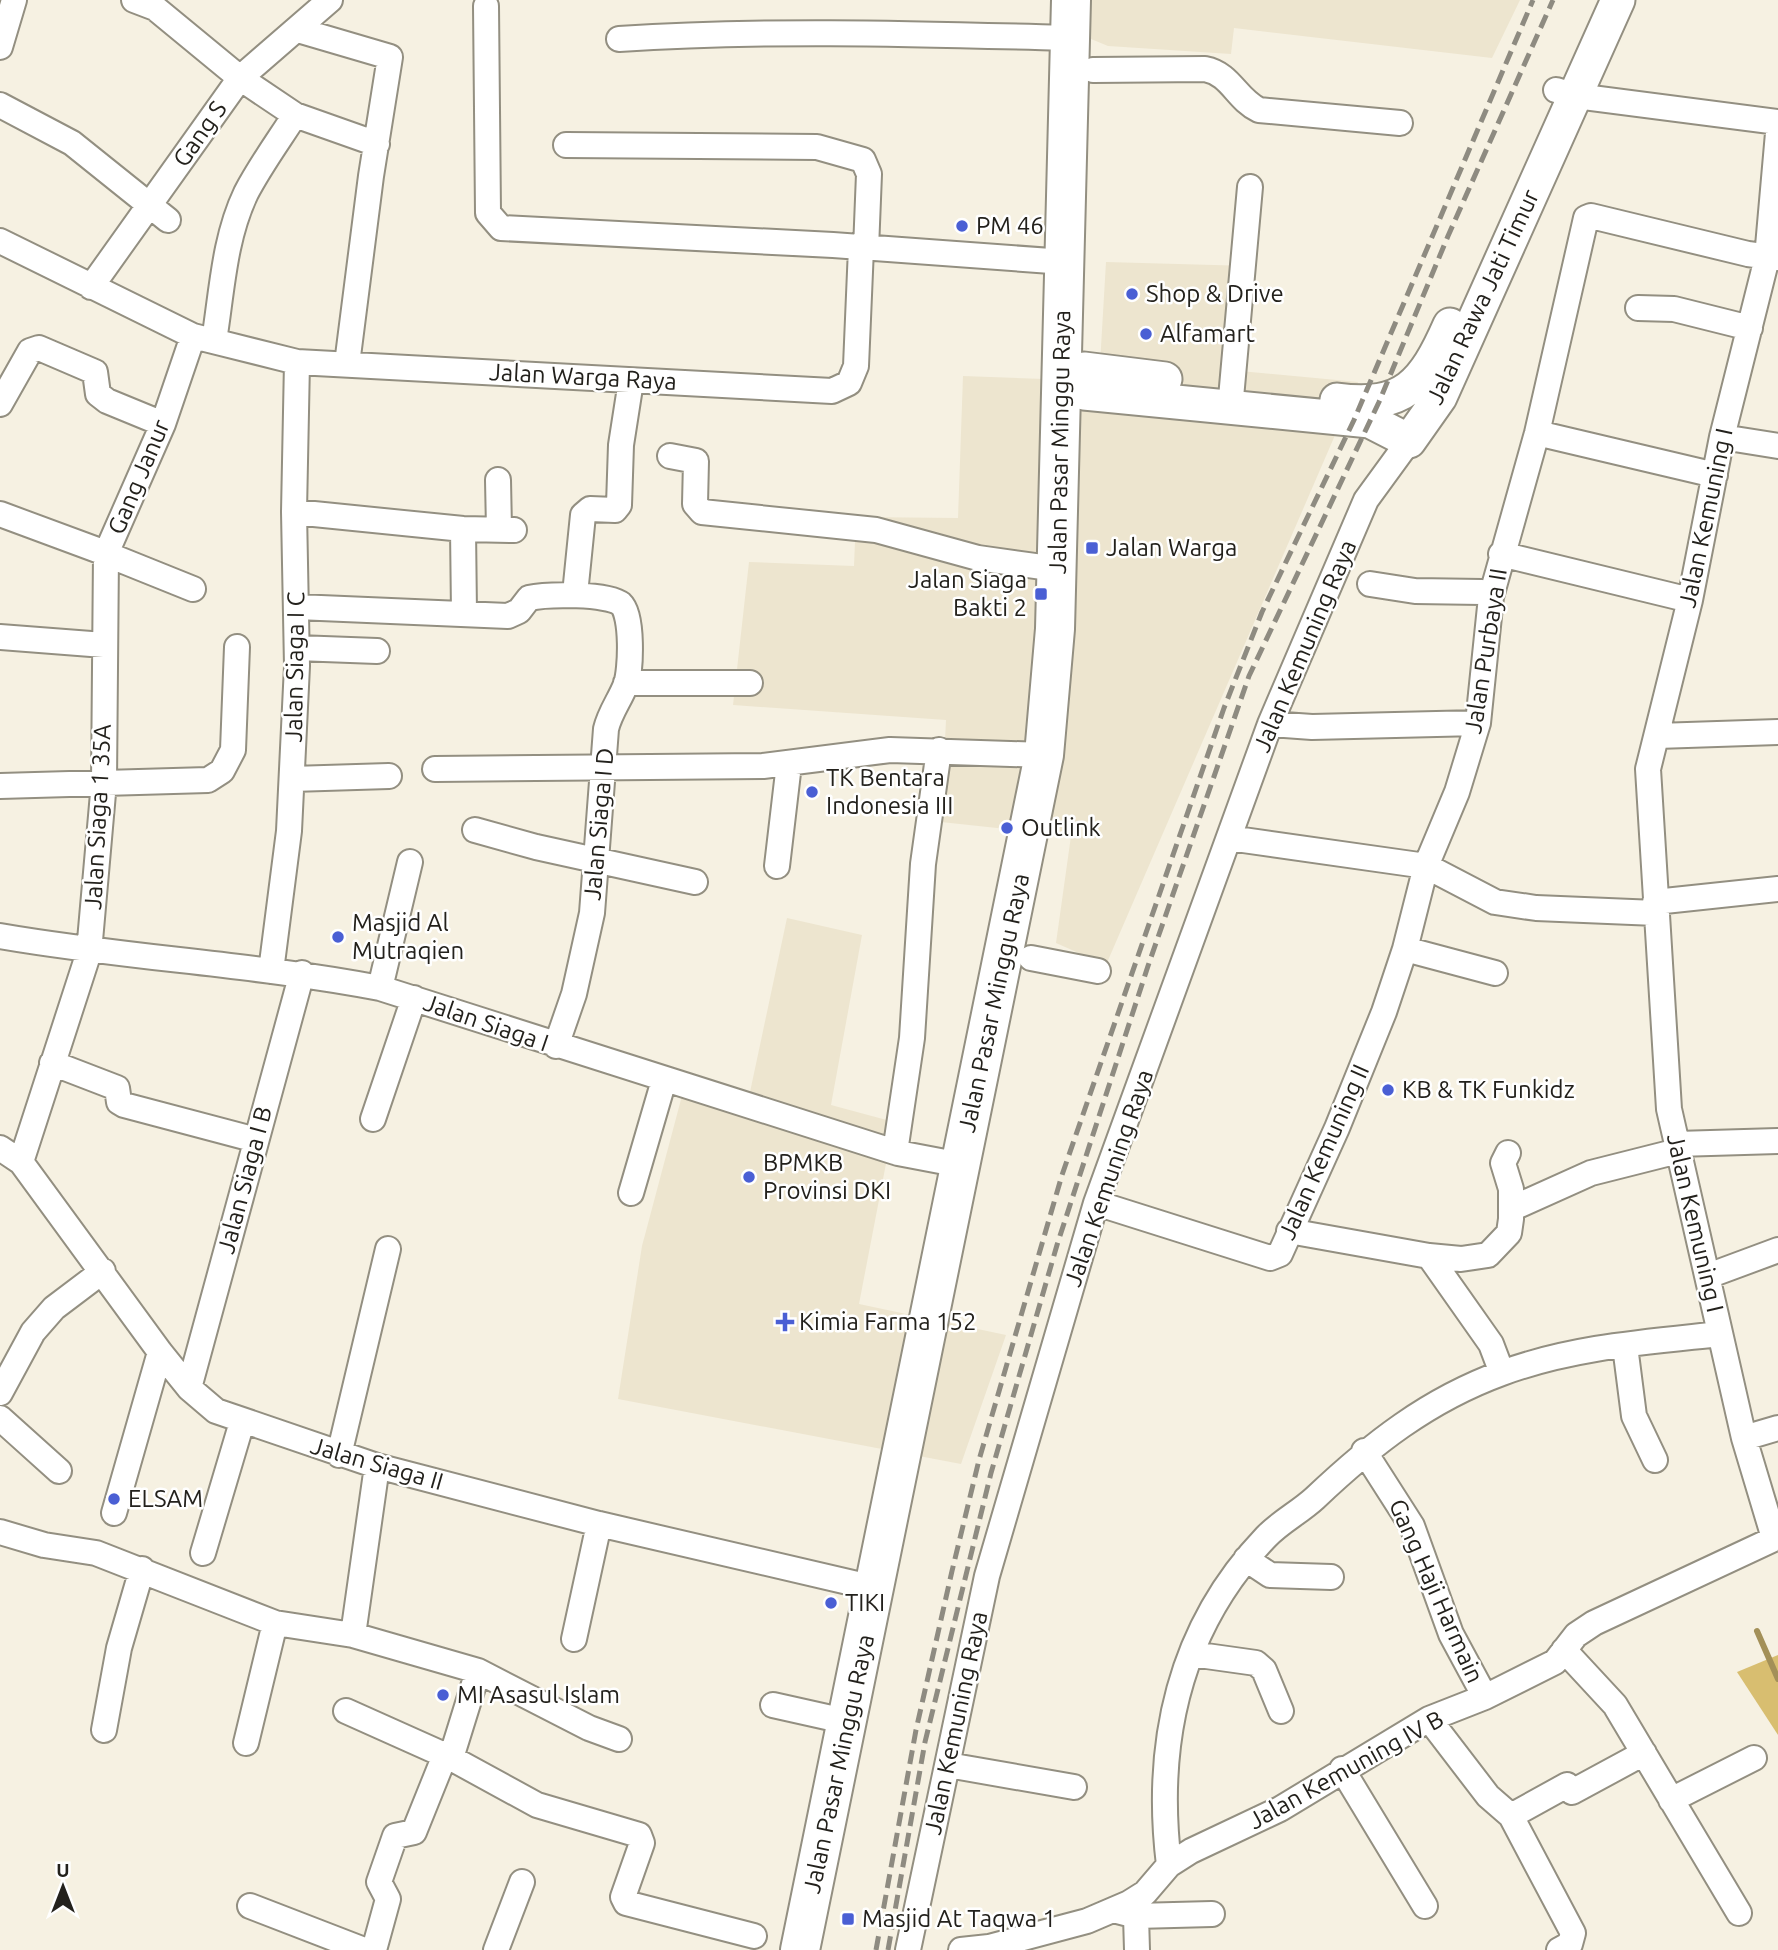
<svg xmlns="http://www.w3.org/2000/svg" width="1778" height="1950" font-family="Ubuntu,sans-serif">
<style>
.built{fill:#ede5cf}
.forest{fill:#d8be70}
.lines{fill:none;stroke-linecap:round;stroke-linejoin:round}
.stream{stroke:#a39058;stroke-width:6}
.minor-casing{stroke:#938f81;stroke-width:28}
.secondary-casing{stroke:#938f81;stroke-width:37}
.primary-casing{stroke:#938f81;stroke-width:42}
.minor{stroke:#fff;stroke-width:24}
.secondary{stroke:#fff;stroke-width:33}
.primary{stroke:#fff;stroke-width:38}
.rail{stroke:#8e8b81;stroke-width:5;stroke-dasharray:14 7;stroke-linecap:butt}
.poi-dot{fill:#4a5fd4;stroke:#fff;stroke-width:2.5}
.labels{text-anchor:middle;stroke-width:5;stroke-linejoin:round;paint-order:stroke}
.street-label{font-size:24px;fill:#23211c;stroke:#fff}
.poi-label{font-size:24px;fill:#23211c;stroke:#fff;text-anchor:start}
</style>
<rect width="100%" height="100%" fill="#f6f1e2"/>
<path class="built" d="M1062,0H1520L1492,58L1234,28L1231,54L1108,46L1062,27Z
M1106,262L1250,266L1240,371L1358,382L1106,965L1056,943L1071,836L941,822L946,720L733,705L749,562L854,566L856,517L958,518L963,376L1099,381Z
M787,918L862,935L831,1105L894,1122L859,1304L1006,1335L961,1464L618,1399L642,1246L687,1077L750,1092Z"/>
<path class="forest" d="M1778,1655V1735L1737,1672Z"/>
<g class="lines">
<path class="stream" d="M1757,1631L1778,1679"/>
<defs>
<path id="minor" d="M134,0L155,8L240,78L295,115L377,144
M486,6L488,213L501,228L833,245L1065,262
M298,30L390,57L371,176L347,364
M619,39C770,29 920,34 1071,38
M0,47L14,0
M1093,70L1205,69C1231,74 1236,99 1259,110L1400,123
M1556,90L1576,96L1778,122
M0,105L72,143L168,220
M566,145L817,147L863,160L869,174L866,249
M0,241L193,336L297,362L832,391L849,383L856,366L861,248
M91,287L240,78L330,0
M1638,308L1674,309L1750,328
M214,341C222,291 224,239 246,193C260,166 279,140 295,115
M0,404L30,351L39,348L95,372L98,394L107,401L163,424
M1230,409L1250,187
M1537,433L1715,475
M1722,437L1778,446
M670,456L696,461L695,504L702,512L876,530L978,558L1057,569
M498,480L499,529
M294,512L463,529L514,530
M0,514L100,551L108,549L163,424L193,336
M463,529L464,613
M1501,554L1690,600
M1370,584L1415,591L1482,592L1491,597
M575,594L583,515L590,509L615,510L619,505L621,445L631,381
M297,607L508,616L519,611L529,598C546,594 608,593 621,604C633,615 631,670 626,684C620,700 610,712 606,729L592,913L574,994L556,1046
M0,637L104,645
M297,648L377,651
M626,683H750
M1270,724L1312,727L1478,723
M1657,736L1778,732
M435,769L763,766L890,750L1044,755
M292,779L389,776
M0,786L208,780L222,771L233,750L237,647
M475,830L536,847L695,882
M1229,838L1426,866L1495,902L1536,908L1656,913
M777,866L789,764
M1655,902L1778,889
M0,936C126,958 255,964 380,988L898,1153L961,1165
M1405,949L1495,973
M1031,958L1098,971
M271,971L289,831L297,666L294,512L297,362
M380,988L410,862
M52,1063L117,1088L119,1102L124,1105L256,1140
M373,1119L414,998
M1677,1144L1778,1141
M0,1148L21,1162L160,1352L189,1388L216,1411L377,1466L599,1524L874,1588
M895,1152L912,1038L923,864L939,750
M21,1162L89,952L104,782L106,554L193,589
M631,1193L664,1080
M1096,1203L1270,1258L1280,1254L1337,1128L1384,1012L1405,949L1426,866L1457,792L1478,723L1491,597L1537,433L1586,218L1591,216L1748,254L1778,258
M1513,1208L1591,1173L1678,1151
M1289,1231L1429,1256L1461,1259L1488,1255L1509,1233L1511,1219V1189L1503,1163L1508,1153
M1429,1256L1491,1344L1502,1373
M1708,1276L1778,1250
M1625,1346L1634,1416L1655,1460
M189,1388L302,973
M0,1393L33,1332L54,1308L103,1271
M0,1418L59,1471
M1744,1438L1778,1428
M1364,1451L1412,1526L1451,1634L1485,1697
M339,1455L388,1249
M114,1513L160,1352
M0,1532L44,1545L96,1553L275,1623L353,1635L478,1671L589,1728L619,1739
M1774,1538L1744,1438L1669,1109L1648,769L1690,600L1722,437L1767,258L1778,133
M203,1553L242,1422
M1246,1559L1270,1575L1331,1577
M353,1635L377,1466
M574,1639L599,1524
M1564,1650L1615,1705L1739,1913
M1192,1654L1256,1663L1264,1670L1281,1711
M478,1671L451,1758L537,1805L639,1835L642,1843L623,1897L626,1903L754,1936
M773,1705L849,1722
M346,1711L451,1758
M1429,1719L1488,1796L1511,1816L1573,1933L1570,1944L1559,1950
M104,1730L119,1648L142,1569
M246,1743L275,1623
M948,1765L1074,1787
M1342,1769L1425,1906
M1671,1800L1754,1758
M1511,1816L1567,1785L1572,1792L1644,1753
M1169,1865C1154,1743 1179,1628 1266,1537C1280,1522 1300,1512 1315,1498C1372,1444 1428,1400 1502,1373C1572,1347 1646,1342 1720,1334
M250,1906L364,1950
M1113,1910L1136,1916L1212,1914
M1136,1916L1137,1950
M374,1950L388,1899L379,1882L395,1836L414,1832L445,1755
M496,1950L522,1882
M908,1950L987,1576L1096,1203L1270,724L1366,500L1409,441
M961,1950L989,1947L1087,1921L1129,1903L1145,1893L1169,1865L1191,1851L1280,1809L1429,1719L1485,1697L1555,1662L1576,1635L1594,1623L1778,1537"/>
<path id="secondary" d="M1084,369L1165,379
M1084,393L1370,421L1409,441L1440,397L1618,0
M1337,400C1404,409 1424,384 1450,325"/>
<path id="primary" d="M800,1950L1044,755L1055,629L1071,0"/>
</defs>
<use href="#minor" class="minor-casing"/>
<use href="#secondary" class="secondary-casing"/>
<use href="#primary" class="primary-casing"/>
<use href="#minor" class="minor"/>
<use href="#secondary" class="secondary"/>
<use href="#primary" class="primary"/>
<path class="rail" d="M876,1950L916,1730L952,1571L979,1460L1062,1175L1224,708L1262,612L1354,420L1533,0
M888,1950L925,1742L991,1473L1057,1245L1148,966L1249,676L1379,402L1448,236L1553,0"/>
</g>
<g class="poi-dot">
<circle cx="962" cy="226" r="7"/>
<circle cx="1132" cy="294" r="7"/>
<circle cx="1146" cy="334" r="7"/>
<rect x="1085" y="541" width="14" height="14" rx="3.5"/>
<rect x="1034" y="587" width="14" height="14" rx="3.5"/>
<circle cx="812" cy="792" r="7"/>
<circle cx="1007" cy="828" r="7"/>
<circle cx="338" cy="937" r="7"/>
<circle cx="1388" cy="1090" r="7"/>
<circle cx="749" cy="1177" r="7"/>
<path d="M781.5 1311.5h7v7h7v7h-7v7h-7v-7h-7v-7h7z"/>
<circle cx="114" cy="1499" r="7"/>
<circle cx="831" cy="1603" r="7"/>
<circle cx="443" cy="1695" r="7"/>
<rect x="841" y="1912" width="14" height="14" rx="3.5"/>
</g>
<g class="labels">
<g class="street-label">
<text transform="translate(200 134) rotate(-55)" y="8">Gang S</text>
<text transform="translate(1483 297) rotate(-65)" y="8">Jalan Rawa Jati Timur</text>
<text transform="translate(583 377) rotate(3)" y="8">Jalan Warga Raya</text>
<text transform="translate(1060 442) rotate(-89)" y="8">Jalan Pasar Minggu Raya</text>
<text transform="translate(139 477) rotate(-67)" y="8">Gang Janur</text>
<text transform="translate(1706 518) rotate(-78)" y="8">Jalan Kemuning I</text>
<text transform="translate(1305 646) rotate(-67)" y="8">Jalan Kemuning Raya</text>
<text transform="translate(1486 651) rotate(-81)" y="8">Jalan Purbaya II</text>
<text transform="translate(295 667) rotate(-89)" y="8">Jalan Siaga I C</text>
<text transform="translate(98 817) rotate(-87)" y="8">Jalan Siaga 1 35A</text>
<text transform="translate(599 824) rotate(-85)" y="8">Jalan Siaga I D</text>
<text transform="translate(994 1003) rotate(-78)" y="8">Jalan Pasar Minggu Raya</text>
<text transform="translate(486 1023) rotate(19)" y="8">Jalan Siaga I</text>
<text transform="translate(1324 1152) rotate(-66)" y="8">Jalan Kemuning II</text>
<text transform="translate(1109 1178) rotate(-71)" y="8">Jalan Kemuning Raya</text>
<text transform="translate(245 1180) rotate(-75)" y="8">Jalan Siaga I B</text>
<text transform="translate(1695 1223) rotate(77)" y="8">Jalan Kemuning I</text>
<text transform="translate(377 1464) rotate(16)" y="8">Jalan Siaga II</text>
<text transform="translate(1436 1591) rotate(66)" y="8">Gang Haji Harmain</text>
<text transform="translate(956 1723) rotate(-78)" y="8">Jalan Kemuning Raya</text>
<text transform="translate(839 1764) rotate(-78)" y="8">Jalan Pasar Minggu Raya</text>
<text transform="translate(1346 1770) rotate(-29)" y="8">Jalan Kemuning IV B</text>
</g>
<g class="poi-label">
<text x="976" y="234">PM 46</text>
<text x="1146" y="302">Shop &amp; Drive</text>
<text x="1160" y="342">Alfamart</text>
<text x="1106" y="556">Jalan Warga</text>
<text x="1027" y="588" text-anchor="end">Jalan Siaga<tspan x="1027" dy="28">Bakti 2</tspan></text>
<text x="826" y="786">TK Bentara<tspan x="826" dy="28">Indonesia III</tspan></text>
<text x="1021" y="836">Outlink</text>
<text x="352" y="931">Masjid Al<tspan x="352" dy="28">Mutraqien</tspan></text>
<text x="1402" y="1098">KB &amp; TK Funkidz</text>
<text x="763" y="1171">BPMKB<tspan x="763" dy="28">Provinsi DKI</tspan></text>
<text x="799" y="1330">Kimia Farma 152</text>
<text x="128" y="1507">ELSAM</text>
<text x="845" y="1611">TIKI</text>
<text x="457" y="1703">MI Asasul Islam</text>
<text x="862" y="1927">Masjid At Taqwa 1</text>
</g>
</g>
<g transform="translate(63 1887)" stroke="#ffffff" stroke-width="5" paint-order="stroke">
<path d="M0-5L12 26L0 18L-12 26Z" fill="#23211c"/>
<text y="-10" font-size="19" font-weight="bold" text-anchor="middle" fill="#23211c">U</text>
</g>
</svg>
